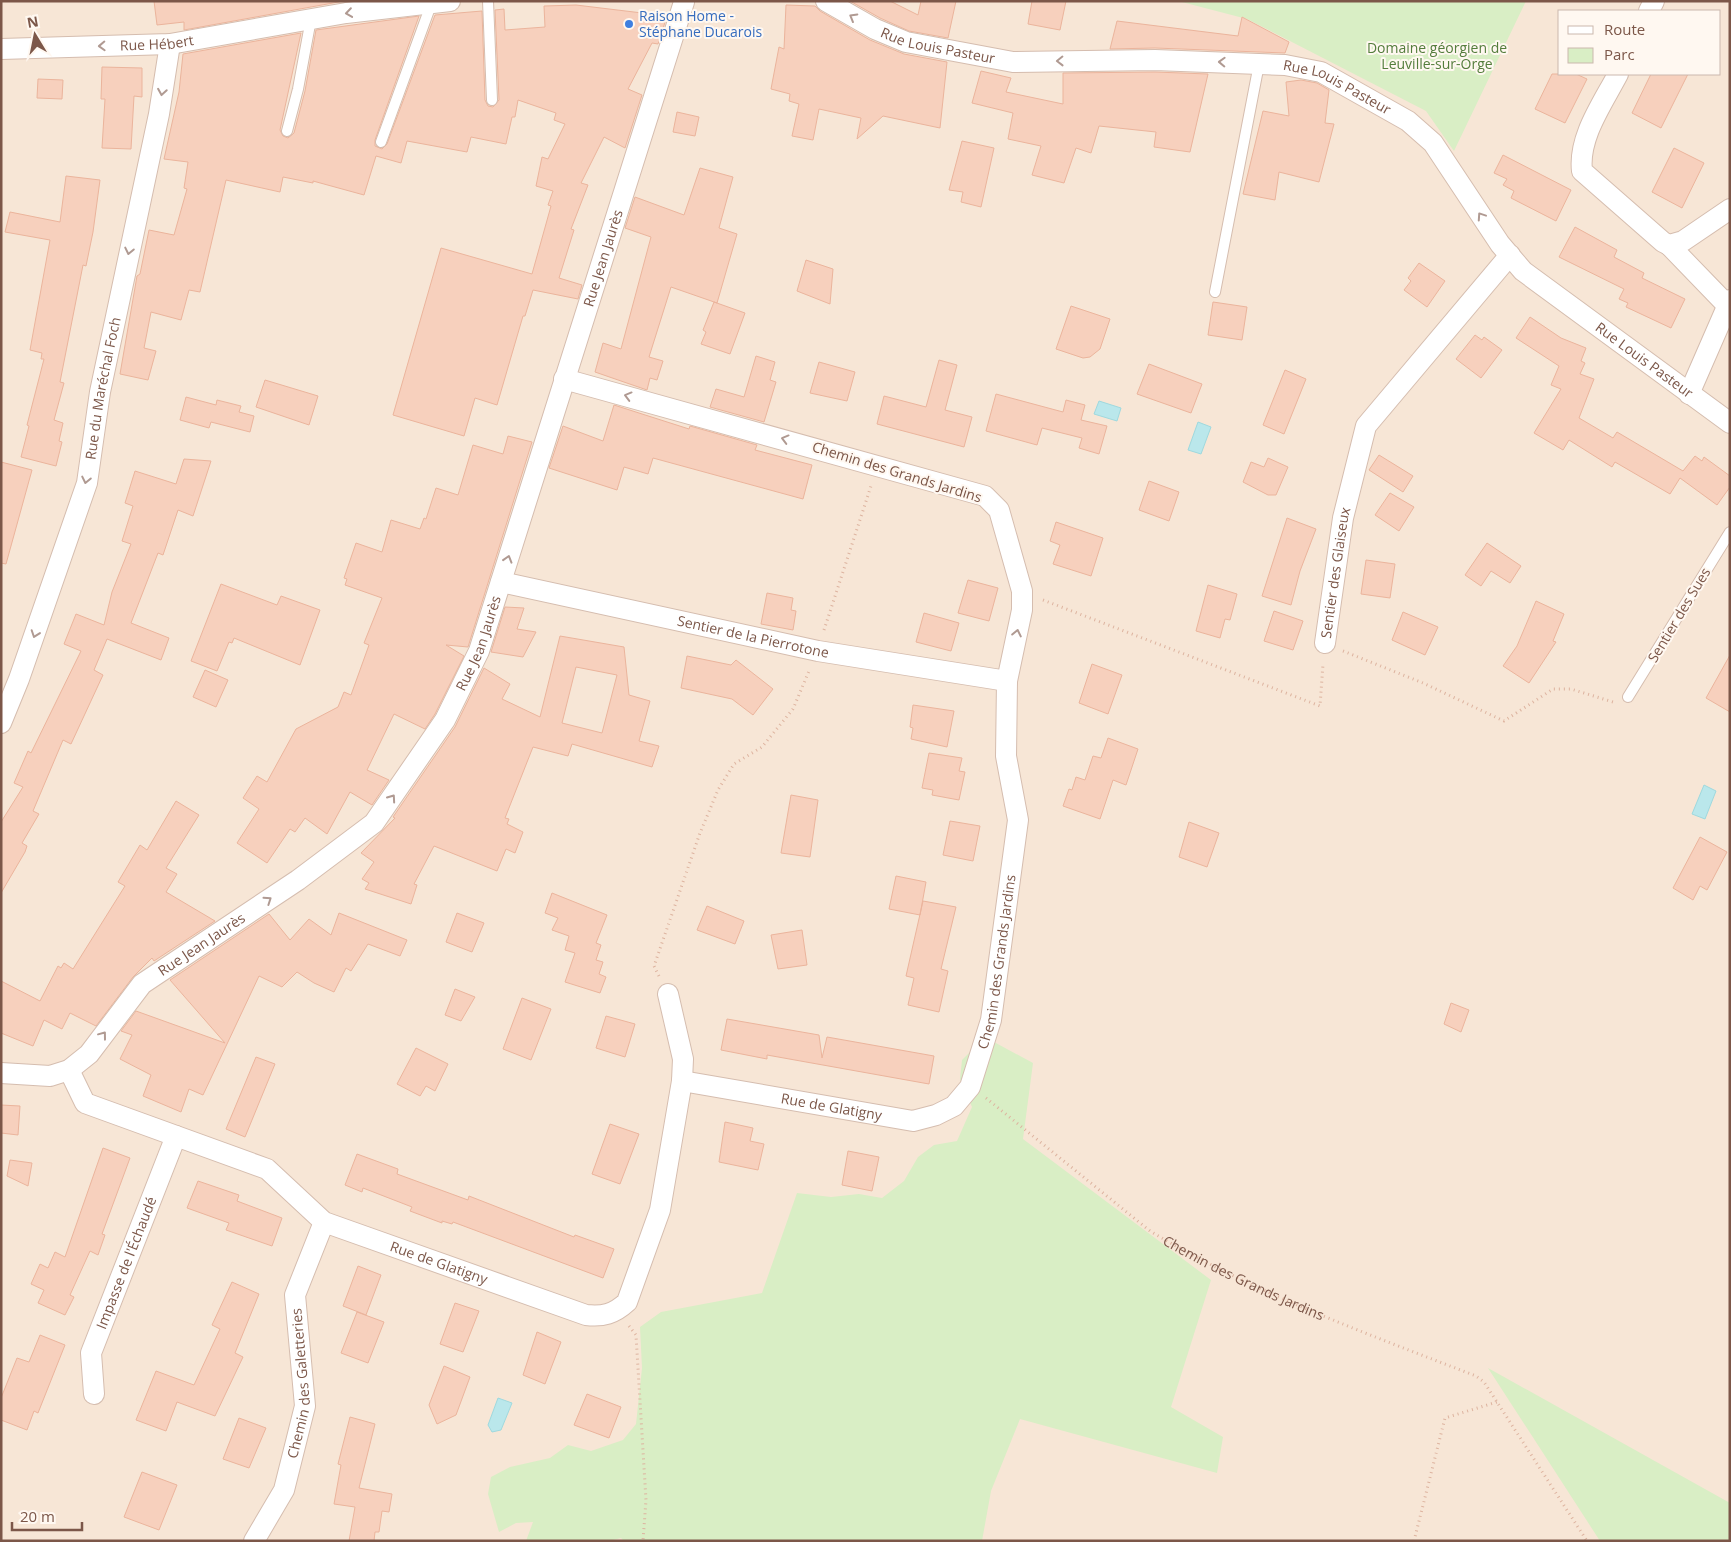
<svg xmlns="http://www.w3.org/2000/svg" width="1731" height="1542" font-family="'Open Sans',sans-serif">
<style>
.residential{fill:#f7e6d6;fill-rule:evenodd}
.green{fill:#d9eec5}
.water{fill:#bae7eb;stroke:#9fd9de}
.building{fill:#f7d0bd;stroke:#ebb49c;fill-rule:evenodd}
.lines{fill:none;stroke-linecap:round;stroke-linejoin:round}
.service-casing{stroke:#d5bdaf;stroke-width:12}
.minor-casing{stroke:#d5bdaf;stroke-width:22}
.path{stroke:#ddb39f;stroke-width:3;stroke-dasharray:1 4;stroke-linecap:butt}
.service{stroke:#fff;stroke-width:10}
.minor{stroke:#fff;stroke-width:20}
.oneway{stroke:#b09a92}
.shop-dot{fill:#3f7fe0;stroke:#fff8f1;stroke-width:2}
.labels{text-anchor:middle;stroke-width:4;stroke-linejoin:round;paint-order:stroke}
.shop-label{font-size:14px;fill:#366cbe;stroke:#fff8f1;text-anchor:start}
.street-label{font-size:14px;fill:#7c5749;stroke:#fff8f1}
.park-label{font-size:14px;fill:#547d3c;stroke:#fff8f1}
</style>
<rect width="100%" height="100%" fill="#fef4e9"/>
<path class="residential" d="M1,1H1730V1541H1ZM1560,11H1720V74H1560Z"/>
<path class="green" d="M1178,1H1526L1454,151L1426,111L1247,19Z
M994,1042L1033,1063L1023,1139L1211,1280L1171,1407L1223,1437L1217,1473L1020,1419L991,1491L982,1541H624L621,1538L609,1541H526L533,1522L516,1523L499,1532L488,1494L491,1477L510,1467L550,1458L568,1445L591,1451L623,1440L636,1424L642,1368L640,1327L661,1312L762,1293L797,1193L831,1197L859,1194L882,1198L904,1181L918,1157L934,1145L957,1141L972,1107L960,1079L962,1060L978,1044Z
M1488,1368L1730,1503V1541H1600Z"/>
<path class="water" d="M1099,401L1121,408L1117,421L1094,414Z
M1198,422L1211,427L1201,454L1188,450Z
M1704,785L1716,791L1705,819L1692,814Z
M498,1398L512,1403L501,1430L492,1432L488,1425Z"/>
<path class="building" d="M154,1H344L184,30V22L157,25Z
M850,1H890L918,15L921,1H956L948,38L909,31L880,18Z
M1032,1H1066L1060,30L1028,24Z
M576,5L667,16L658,44L652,43L628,89L642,95L625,148L604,137L581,183L588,185L571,229L574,230L559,278L582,285L578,299L533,290L525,316H523L497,405L475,398L464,436L393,415L441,248L532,274L551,206L548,205L553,191L536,186L542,157L548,159L565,124L554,120L556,113L518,100L515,117H512L506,144L471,137L467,152L407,141L401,163L376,156L364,195L313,181V183L283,177L280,192L226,180L200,292L189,290L181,320L151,312L144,348L156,351L148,380L120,374L137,276L140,274L149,230L174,235L187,189L184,188L188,162L164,159L179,92L183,54L301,33L280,130L283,136L288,138L294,133L305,91L316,30L419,16L375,140V146L382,149L387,144L435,15L482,11L485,100L488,106L493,107L499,100L495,10L504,9L505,30L545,27L544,6Z
M786,5L815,6L820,11L870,40L904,54L947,62L940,128L883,116L857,139L861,118L819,109L813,140L792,136L799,104L789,101L790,94L771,89L779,47L784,49Z
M1242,17L1289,42L1285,53L1155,48L1110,49L1117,21L1238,36Z
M102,67L142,68V97L134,96L131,149L102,148L105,99H101Z
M981,71L1011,78L1006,92L1063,104V73L1155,72L1208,74L1190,152L1154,147L1156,132L1099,126L1091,153L1076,148L1064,183L1032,175L1041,146L1008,139L1013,113L972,103Z
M1552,74H1576L1587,79L1565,123L1535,109Z
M1651,74H1688L1661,128L1632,113Z
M38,79L63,80L62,99L37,98Z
M1301,80L1317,83L1329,90L1325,123L1334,124L1319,182L1279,172L1275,200L1243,194L1263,111L1289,116L1286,82Z
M677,112L699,117L695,136L673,132Z
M962,141L994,148L981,207L961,202L963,192L949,190Z
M1674,148L1704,163L1682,208L1652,192Z
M1503,155L1571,190L1556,221L1511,198L1514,191L1503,185L1507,179L1494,173Z
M700,168L733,177L719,228L737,234L717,303L671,287L649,357L663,361L657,380L650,378L647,390L595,372L603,343L621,349L651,237L625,228L635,197L684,215Z
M66,176L100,180L93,232L86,266L83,265L60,382L64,383L54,420L63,423L59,441L62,442L56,466L21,457L29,426L27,425L44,359H41L42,353L30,350L50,240L5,232L10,212L60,222Z
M1575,227L1617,250L1614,257L1644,273L1642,278L1685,299L1671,328L1626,307L1628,303L1619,299L1624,289L1559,257Z
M806,260L833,269L830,304L797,291Z
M1419,263L1445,281L1427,307L1404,290L1411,281L1408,278Z
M714,302L745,313L730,354L701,344L706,332L703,330Z
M1213,302L1247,307L1242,340L1208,335Z
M1071,306L1110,319L1100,349L1090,357L1083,358L1056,349Z
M1530,317L1561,338L1586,348L1581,361L1585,363L1580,374L1594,379L1579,418L1613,438L1617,432L1683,471L1695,456L1702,461L1704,457L1730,476V487L1717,505L1680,478L1670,494L1615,462L1612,467L1569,440L1563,450L1534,433L1561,389L1551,385L1559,366L1516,338Z
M1475,335L1482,340L1484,337L1502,350L1481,378L1456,359Z
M756,356L775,362L770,380L776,382L764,422L710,407L716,389L744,397Z
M939,360L957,365L945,410L972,417L964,447L877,424L884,396L926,407Z
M819,362L855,372L847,401L810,393Z
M1149,364L1202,384L1191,413L1137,394Z
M1285,370L1306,379L1284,434L1263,425Z
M265,380L318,396L309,425L256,407Z
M996,394L1063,412L1066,400L1085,405L1081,420L1107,426L1099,454L1079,448L1082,438L1042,428L1037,445L986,431Z
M186,397L216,405L217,400L241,406L239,412L254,416L250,432L211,422L209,428L180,420Z
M614,405L689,429L690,426L757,445L755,450L812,465L803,499L653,458L648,474L624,467L617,490L549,468L563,426L603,441Z
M508,436L532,442L468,647L446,645L464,656L435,714L425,729L394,714L367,770L389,780L372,805L350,792L327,834L305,818L295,832L290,829L267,863L237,843L259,809L243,798L257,776L267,782L296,729L338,707L344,692L351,695L369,645L364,643L382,598L345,585L347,579L344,578L356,543L382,552L391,520L420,529L424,518L426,519L436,488L458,495L473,445L503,454Z
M1379,455L1413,476L1403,492L1369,470Z
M1268,458L1288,467L1276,495H1268L1243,482L1251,462L1264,467Z
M184,459L211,461L193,516L178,510L163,555L158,553L131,623L169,638L161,660L107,639L94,670L103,675L71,744L63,740L33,811L39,814L22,843L27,846L25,852L1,893V822L23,787L14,783L28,751L31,753L81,651L64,644L76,614L104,625L112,592L131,544L122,541L133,506L125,503L135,471L176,484Z
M1,462L32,470L6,564L1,563Z
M1149,481L1179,492L1169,521L1139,510Z
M1390,493L1414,507L1399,531L1375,515Z
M1287,518L1316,529L1300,571L1291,605L1262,596Z
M1056,522L1103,538L1091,576L1053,564L1060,545L1050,541Z
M1487,543L1521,566L1510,583L1491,571L1481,586L1465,575Z
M1366,560L1395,564L1390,598L1361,594Z
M968,580L998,588L989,621L958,613Z
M221,584L277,605L281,596L320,610L300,665L234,638L232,643L229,642L217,671L191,661Z
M1208,585L1237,594L1230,620L1225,619L1220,638L1196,631Z
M767,593L793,598L791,610L796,611L793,630L761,624Z
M1536,601L1564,614L1553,641L1556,642L1529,683L1503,666L1517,646Z
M505,607L524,608L517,629L536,632L523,657L491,652Z
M1274,611L1303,621L1293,650L1264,641Z
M1403,612L1438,627L1425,655L1392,640Z
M924,613L959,623L951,651L916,642Z
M560,636L624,647L629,695L650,701L639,741L659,746L652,767L572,744L568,756L533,747L505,818L509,819L507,824L523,832L515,853L506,849L497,871L434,846L414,884L417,885L411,904L365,889L369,883L362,879L374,862L361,853L395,818L393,817L455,727L484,668L510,684L502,699L540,717ZM576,667L617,675L602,733L562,723Z
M1730,655V712L1706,698Z
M687,656L731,665L736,660L773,689L753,715L732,699L681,688Z
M1092,664L1122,675L1108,714L1079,703Z
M205,670L228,680L216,707L193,697Z
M913,705L954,711L947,747L911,739L913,728L910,727Z
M1108,738L1138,749L1126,785L1113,780L1100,819L1063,806L1069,789L1072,790L1076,777L1085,780L1093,756L1101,758Z
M929,753L962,758L959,771L965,772L959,800L932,795L933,790L922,788Z
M791,795L818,800L810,857L781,853Z
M176,801L199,815L166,868L177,874L166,892L215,921L154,961L152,958L133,977L96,1026L70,1013L62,1029L44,1020L33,1046L1,1033V981L40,1001L58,966L61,968L64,963L73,969L125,886L118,882L140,845L147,850Z
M950,821L980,826L973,861L943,855Z
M1189,822L1219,833L1207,867L1179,857Z
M1700,837L1727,852L1707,890L1700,886L1693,900L1673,888Z
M896,876L926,882L920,915L889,909Z
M552,893L607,915L596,943L601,945L596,960L603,962L599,974L606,977L600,993L565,982L575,953L565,950L569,936L552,930L558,918L545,913Z
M923,901L956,907L941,969L948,971L939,1012L908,1005L914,978L906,976Z
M707,906L744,921L735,944L697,930Z
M339,913L407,940L400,956L368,944L351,971L346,968L334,992L314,983L297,972L282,987L259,976L203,1095L189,1089L181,1112L143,1096L151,1075L120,1059L132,1035L121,1031L136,1011L225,1043L170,980L269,914L290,940L309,919L331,935Z
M457,913L484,923L472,952L446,942Z
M802,930L807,965L778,969L771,935Z
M455,989L475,997L461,1021L445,1015Z
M522,998L551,1009L531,1060L503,1049Z
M1451,1003L1469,1010L1461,1032L1444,1024Z
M606,1016L635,1024L625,1057L596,1048Z
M727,1019L819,1035L822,1058L827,1037L934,1056L929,1084L767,1055V1059L721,1050Z
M416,1048L448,1064L435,1091L426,1086L420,1096L397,1084Z
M256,1057L275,1064L245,1137L226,1129Z
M1,1105L20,1106L18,1135L1,1133Z
M725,1122L753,1128L750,1141L764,1144L758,1170L719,1162Z
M610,1124L639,1134L620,1184L592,1174Z
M103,1148L130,1158L102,1234L105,1235L98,1255L90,1251L70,1295L74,1297L65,1315L38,1303L44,1290L31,1284L40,1264L48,1268L55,1252L65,1257Z
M848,1151L879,1157L872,1191L842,1185Z
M357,1154L398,1169L397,1174L468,1200L469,1196L574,1237L575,1235L614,1249L603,1278L453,1222L452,1224L442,1221V1223L410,1211L412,1207L363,1188L362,1192L345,1185Z
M10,1160L32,1163L28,1186L7,1176Z
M198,1181L239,1195L237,1201L282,1218L272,1246L226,1230L229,1223L187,1208Z
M358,1266L381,1275L366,1315L343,1306Z
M232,1282L259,1294L235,1353L243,1357L215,1416L177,1402L166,1431L136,1420L156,1371L194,1385L220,1329L212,1325Z
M455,1303L479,1311L463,1352L440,1344Z
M357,1312L384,1322L368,1363L341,1353Z
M537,1332L561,1342L545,1384L523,1375Z
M40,1335L65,1345L38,1413L34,1411L27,1430L1,1420V1398L17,1358L29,1362Z
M444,1366L470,1377L456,1415L437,1424L429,1405Z
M587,1394L621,1407L609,1438L574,1425Z
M350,1417L375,1424L359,1488L392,1494L389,1512L382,1511L379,1532H375L374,1541H349L355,1507L334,1504L341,1465L338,1464Z
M239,1418L266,1428L249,1468L223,1459Z
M142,1472L177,1485L159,1530L124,1517Z"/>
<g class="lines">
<defs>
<path id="service" d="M488,1L492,100
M287,131L298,89L311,19
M381,142L432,2
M1215,292L1259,64
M1628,697L1730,532"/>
<g id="minor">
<path id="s2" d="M826,1L875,29L906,42L1013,62L1155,60L1285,65L1321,72L1408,121L1433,143L1500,244L1523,271L1730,423"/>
<path d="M1649,11L1654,1"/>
<path id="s3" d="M1,49L170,44L346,13L450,1"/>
<path d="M1618,74C1603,103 1578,137 1582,171L1663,242L1669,245L1683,241L1730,209"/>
<path d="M1669,245L1727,305"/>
<path d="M1689,394L1730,300"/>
<path id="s4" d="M501,582L818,651L1007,681"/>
<path id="s5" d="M1325,643L1343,518L1366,426L1510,255"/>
<path id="s6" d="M1,723L19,679L87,483L100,392L159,114L170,44"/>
<path d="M668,994L683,1059L682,1081"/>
<path id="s7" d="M69,1070L85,1103L267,1169L324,1222L586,1315C603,1317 614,1314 627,1302L660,1210L682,1081L913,1121L936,1115L954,1106L970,1087L991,1020L1018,820L1006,756L1007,681L1022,610V591L999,510L985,496L564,379"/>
<path id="s8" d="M1,1073L50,1076L69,1070L89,1054L142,984L298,880L374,823L445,720L479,651L684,2"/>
<path id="s9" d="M94,1394L91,1353L176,1136"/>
<path id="s10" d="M254,1541L284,1490L305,1406L295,1295L324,1222"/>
</g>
</defs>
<use href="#service" class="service-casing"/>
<use href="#minor" class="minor-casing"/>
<g class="path">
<path d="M1043,600L1320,706L1323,664"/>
<path d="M824,630L871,486"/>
<path d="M1343,651L1423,683L1504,721L1553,689H1571L1613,702"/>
<path d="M659,976L654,966L700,833L718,790L734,764L762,747L793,709L809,671"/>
<path id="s1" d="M986,1098L1150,1231C1252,1292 1365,1333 1476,1376L1484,1382L1587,1541"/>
<path d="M629,1326L636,1335L646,1500L643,1541"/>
<path d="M1414,1541L1445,1418L1497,1402"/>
</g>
<use href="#service" class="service"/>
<use href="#minor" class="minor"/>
</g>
<defs><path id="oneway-chevron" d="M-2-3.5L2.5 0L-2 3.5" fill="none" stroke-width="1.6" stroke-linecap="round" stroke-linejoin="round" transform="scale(1.25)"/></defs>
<g class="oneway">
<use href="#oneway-chevron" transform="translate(349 13) rotate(172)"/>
<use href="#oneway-chevron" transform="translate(853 17) rotate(-150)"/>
<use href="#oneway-chevron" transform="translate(102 46) rotate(178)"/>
<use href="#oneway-chevron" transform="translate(1060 61) rotate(179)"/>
<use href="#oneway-chevron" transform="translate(1222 62) rotate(-178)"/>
<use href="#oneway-chevron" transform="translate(162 92) rotate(99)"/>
<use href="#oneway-chevron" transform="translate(1481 216) rotate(-124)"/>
<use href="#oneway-chevron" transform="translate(129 251) rotate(102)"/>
<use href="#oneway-chevron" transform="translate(628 396) rotate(-165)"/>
<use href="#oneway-chevron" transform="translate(785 439) rotate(-165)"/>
<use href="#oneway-chevron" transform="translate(86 480) rotate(102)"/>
<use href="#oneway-chevron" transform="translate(508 559) rotate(-73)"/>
<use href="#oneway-chevron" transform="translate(1017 633) rotate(-78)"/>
<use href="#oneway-chevron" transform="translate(35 634) rotate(109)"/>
<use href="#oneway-chevron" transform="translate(392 798) rotate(-55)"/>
<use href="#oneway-chevron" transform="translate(268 900) rotate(-34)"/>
<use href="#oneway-chevron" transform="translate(103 1035) rotate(-53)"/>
</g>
<circle class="shop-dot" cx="629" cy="24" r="5"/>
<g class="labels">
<g class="shop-label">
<text x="639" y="21">Raison Home -<tspan x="639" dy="16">Stéphane Ducarois</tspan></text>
</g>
<g class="street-label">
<text dy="5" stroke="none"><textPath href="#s3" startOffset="156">Rue Hébert</textPath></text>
<text dy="5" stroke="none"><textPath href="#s2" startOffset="122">Rue Louis Pasteur</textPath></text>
<text dy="5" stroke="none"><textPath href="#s2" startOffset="528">Rue Louis Pasteur</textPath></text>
<text dy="5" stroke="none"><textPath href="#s8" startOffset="1079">Rue Jean Jaurès</textPath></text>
<text dy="5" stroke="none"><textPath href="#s2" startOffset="948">Rue Louis Pasteur</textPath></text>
<text dy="5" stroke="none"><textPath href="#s6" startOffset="351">Rue du Maréchal Foch</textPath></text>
<text transform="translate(897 472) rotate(17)" y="5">Chemin des Grands Jardins</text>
<text dy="5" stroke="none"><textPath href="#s5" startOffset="71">Sentier des Glaiseux</textPath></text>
<text transform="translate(1679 615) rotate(-59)" y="5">Sentier des Sues</text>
<text dy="5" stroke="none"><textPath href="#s4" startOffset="258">Sentier de la Pierrotone</textPath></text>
<text dy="5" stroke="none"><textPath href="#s8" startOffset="674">Rue Jean Jaurès</textPath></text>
<text dy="5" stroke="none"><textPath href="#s8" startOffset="254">Rue Jean Jaurès</textPath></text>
<text dy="5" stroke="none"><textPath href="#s7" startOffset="1291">Chemin des Grands Jardins</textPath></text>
<text dy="5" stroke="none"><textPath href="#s7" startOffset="1011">Rue de Glatigny</textPath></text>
<text dy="5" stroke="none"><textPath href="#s7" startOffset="430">Rue de Glatigny</textPath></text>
<text dy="5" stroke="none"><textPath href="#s9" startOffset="138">Impasse de l'Échaudé</textPath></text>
<text dy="5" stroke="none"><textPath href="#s1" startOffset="316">Chemin des Grands Jardins</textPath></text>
<text dy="5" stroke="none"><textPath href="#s10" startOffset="168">Chemin des Galetteries</textPath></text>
</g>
<g class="park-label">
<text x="1437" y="53">Domaine géorgien de<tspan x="1437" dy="16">Leuville-sur-Orge</tspan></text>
</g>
</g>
<rect width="1731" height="1542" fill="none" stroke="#7c5749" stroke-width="5"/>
<rect x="1558" y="10" width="162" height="65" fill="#fff8f1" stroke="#cbb8ae"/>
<rect x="1568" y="26" width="25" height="8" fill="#ffffff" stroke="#cbb8ae"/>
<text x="1604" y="35" font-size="15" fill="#7c5749">Route</text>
<rect x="1568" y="48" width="25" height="15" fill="#d9eec5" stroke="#cbb8ae"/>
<text x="1604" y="60" font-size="15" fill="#7c5749">Parc</text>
<g transform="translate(35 35) rotate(350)" stroke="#fff8f1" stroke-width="4" paint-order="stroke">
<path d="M0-4L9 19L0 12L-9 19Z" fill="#7c5749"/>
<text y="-8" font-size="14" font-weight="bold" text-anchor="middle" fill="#7c5749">N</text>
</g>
<path d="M12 1522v8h70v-8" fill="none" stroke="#7c5749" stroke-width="2.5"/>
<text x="20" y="1522" font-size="15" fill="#7c5749" stroke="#fff8f1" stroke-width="4" paint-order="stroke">20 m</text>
</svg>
